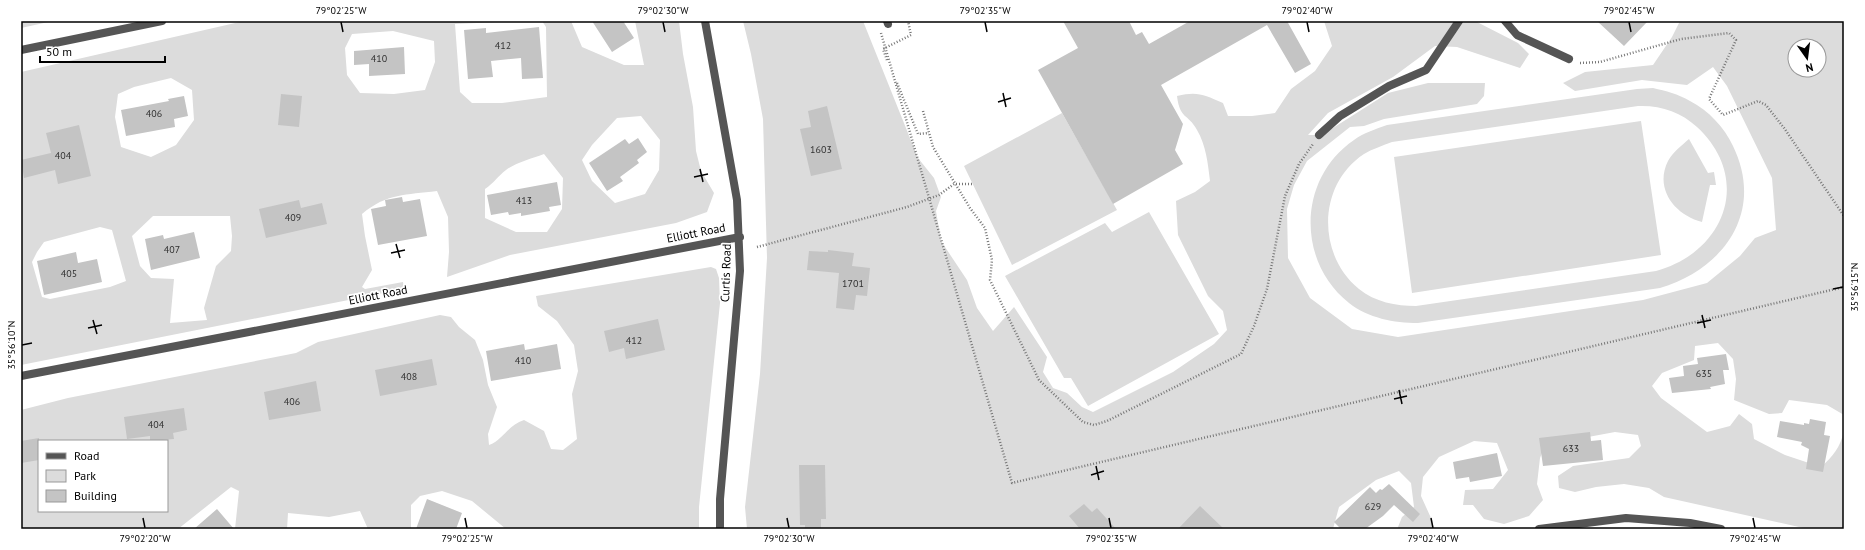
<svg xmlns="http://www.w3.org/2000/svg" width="1865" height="550" font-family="'PT Sans',sans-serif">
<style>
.green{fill:#dcdcdc;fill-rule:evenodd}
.building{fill:#c4c4c4}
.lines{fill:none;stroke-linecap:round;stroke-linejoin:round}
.path{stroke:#777;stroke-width:2.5;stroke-dasharray:1 2;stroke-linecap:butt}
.lane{stroke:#555;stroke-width:8}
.street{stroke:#555;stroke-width:8}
.ticks{fill:none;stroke:#000;stroke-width:1.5}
.labels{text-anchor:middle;stroke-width:3.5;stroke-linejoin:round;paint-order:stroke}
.number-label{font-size:10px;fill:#313131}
.street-label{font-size:12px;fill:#000;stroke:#fff}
.neatline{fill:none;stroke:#000;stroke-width:1.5}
.ticks-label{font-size:10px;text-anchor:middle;fill:#000}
</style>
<rect width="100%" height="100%" fill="#fff"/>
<path class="green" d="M21,21H53L21,28Z
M244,21H520L455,24L460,92L472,103H502L547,97L546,27L542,21H571L582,47L624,65H644L635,21H679L683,54L693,107L696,151L701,171L714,193L707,212L676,223L510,255L447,277L449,252L448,217L437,191C406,195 387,193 362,214L365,236L372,270L362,287L365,289L403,282L404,289L21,365V72ZM393,31L434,41L435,62L425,90L394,94L360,93L347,75L345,48L352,34ZM171,78L192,90L194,120L176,145L151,157L121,147L115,117L118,94L134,87ZM641,116L660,140L659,170L645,194L615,203L592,181L582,160L592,145L617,118ZM544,154L563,178L562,209L547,232H516L485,218V189C494,183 498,176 506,170C517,162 531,159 544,154ZM153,216H230L232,236L231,251L216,266L204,308L207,320L170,323L174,279L151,278L140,266L132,236ZM100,227L112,230L126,281L110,287L50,299L42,297L32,262L37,252L44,242Z
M743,21H863L918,158L934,178L941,197L936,211L941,241L967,280L977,308L993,331L1014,307L1047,357L1043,372L1053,388L1067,393L1082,407L1093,412L1173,372L1214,344L1227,330L1223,311L1208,296L1178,235L1176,201L1195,192L1210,181C1208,164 1206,145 1197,130C1188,113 1180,120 1177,96C1198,91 1204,95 1223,103L1228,116H1252L1275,113L1291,89L1315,71L1332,46L1324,21H1475L1518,43L1529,54L1520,68L1457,47L1435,46L1393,77L1328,113L1308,135H1322L1388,93L1428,83H1485L1484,96L1477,104L1384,119L1364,126L1350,127L1307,161L1294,185L1287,209L1288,258L1310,298L1352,329L1398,337L1643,300L1707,283L1740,256L1755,238L1776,230L1772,178L1727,86L1713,67L1687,85L1642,80L1575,91L1563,83L1585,72L1653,65L1672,37L1680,21H1844V415L1827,405L1789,400L1782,413L1769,414L1734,400L1736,379L1733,359L1718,343L1695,346L1694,360L1662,373L1652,386L1661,398L1707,432L1730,426L1739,414L1752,424L1754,439L1785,455L1821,467C1833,456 1840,448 1844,431V529H1808L1664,497L1649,488L1624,484L1596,487L1575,492L1559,488L1558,476L1573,466L1629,458L1641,446L1638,435L1615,432L1545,445L1540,458L1537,484L1543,500L1529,516L1504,524L1484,519L1473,505H1463L1465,490L1493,489L1508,470L1497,443L1474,441L1439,457L1423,477L1421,496L1431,518L1433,529H1399L1398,527L1402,517L1414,507L1411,483L1399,471L1376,480L1339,507L1333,529H747L745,507L760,374L767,258L763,119L751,54ZM1795,46H1819V70H1795Z
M1653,88C1666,91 1678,94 1690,101C1709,111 1724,127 1733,146C1765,212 1724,269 1660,288L1418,323C1394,323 1368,318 1349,303C1296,261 1298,178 1354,140C1363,133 1376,129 1387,125L1637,89ZM1638,106C1660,105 1681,112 1697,127C1753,179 1725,252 1656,271L1416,306C1396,306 1375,302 1359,289C1317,255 1317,185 1364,154C1372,149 1382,146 1392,142Z
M1062,113L1117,210L1012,265L964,166Z
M1641,121L1661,255L1412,293L1394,157Z
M1689,139L1708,173L1714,172L1716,185H1710L1702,222C1675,215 1654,189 1668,161C1673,152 1681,146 1689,139Z
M1149,212L1219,334L1088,406L1071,378H1064L1005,276L1105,223L1112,232Z
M711,267L716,269L719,278L720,303L699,507V529H506L472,501L442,491L420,496L411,505V529H368L360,511L329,517L288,513L287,529H235L239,491L231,487L178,529H21V410L68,398L296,353L318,342L440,315L451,317L459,327L475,340L483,360L488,385L497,407L488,434L489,445C503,440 507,426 524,420L544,431L551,449L563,450L577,439L572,394L578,371L574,345L557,321L538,306L536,296ZM39,441H167V511H39Z"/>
<path class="building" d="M592,21H623L634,38L612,52Z
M1063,21H1129L1136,35L1142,32L1149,44L1190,21H1287L1311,64L1295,73L1267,25L1161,85L1183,124L1175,150L1183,164L1113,204L1038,70L1078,48Z
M1597,21H1648L1624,46Z
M539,27L543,78L522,79L521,58L491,61L493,77L468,79L464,30L486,28V33Z
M404,47L405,74L369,76V64L354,65V51Z
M281,94L302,96L299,127L278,125Z
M184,96L188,116L174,119L175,127L126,136L121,110L169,101L168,99Z
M827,106L842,169L811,176L800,129L811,127L808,111Z
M79,125L91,176L58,184L55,170L24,178L21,160L51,153L46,133Z
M638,138L647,152L637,160L639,163L620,177L623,181L607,191L589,163L625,139L629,144Z
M557,182L561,205L549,207L550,211L521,216V213L509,215L508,212L491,215L487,195Z
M402,197L403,202L420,199L427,236L378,245L371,209L386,206L385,200Z
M299,200L301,208L322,203L327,224L266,238L259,209Z
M194,232L200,258L151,270L145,239L163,235L164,239Z
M828,250L854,253L852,266L870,268L867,296L856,295L854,310L836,308L839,273L807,270L809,251L828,252Z
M76,252L78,263L97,259L102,282L44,295L37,261Z
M658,319L665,350L626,359L624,348L609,352L604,331Z
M524,344L525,350L557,344L561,369L491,381L486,351Z
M1726,354L1729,370H1723L1725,384L1710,387L1711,389L1672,393L1669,378L1684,376L1683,366L1698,364L1697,358Z
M432,359L437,385L380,396L375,370Z
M316,381L321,411L269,420L264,392Z
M184,408L187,430L173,433L174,439L150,441V436L127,439L124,417Z
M1810,419L1826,422L1824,435L1830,436L1823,472L1806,469L1809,449L1801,445L1802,442L1777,437L1780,421L1804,425V423L1809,424Z
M1590,432L1591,441L1601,440L1603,460L1543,466L1539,438Z
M39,438V460L21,463V441Z
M1497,453L1502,476L1470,482L1469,477L1456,479L1453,462Z
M799,465H825L826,519H821V529H805V525H800Z
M1389,484L1420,514L1413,522L1394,505L1383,516L1365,529H1341L1334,522L1370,487L1376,493L1380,489L1382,490Z
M427,499L462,513L456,529H416Z
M1084,504L1092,512L1097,508L1116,529H1080L1069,516Z
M1200,506L1224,529H1178Z
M217,509L234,529H194Z"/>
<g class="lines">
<path class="path" d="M881,33L1012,483L1844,287
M887,60L883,49L911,35L908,21
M1580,63L1600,62L1681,39L1729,33L1736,40L1709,99L1723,115L1758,101L1766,105L1784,128L1844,216
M897,83L918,134L929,133
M923,111L933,147L970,208L985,228L992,260L990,280L1039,380L1083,422L1094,425L1107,421L1241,354L1254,326L1267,289L1285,196L1299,164L1313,144
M757,247L907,207L939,195L954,184H972"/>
<path class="lane" d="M887,21L888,24
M1505,21L1517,35L1569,59
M1319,135L1340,116L1389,86L1426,70L1459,21"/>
<path class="street" d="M705,21L737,200L740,271L720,499V529
M21,50L162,21
M21,376L740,237
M1539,529L1626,518L1690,523L1721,529"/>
</g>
<path class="ticks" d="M341,22L343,32M663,22L665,32M985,22L987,32M1307,22L1309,32M1629,22L1631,32M1003,93L1006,107M998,102L1011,98M700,169L703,182M694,177L708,174M396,244L400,258M391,253L405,250M1833,289L1843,287M1702,315L1705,328M93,320L97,334M1697,323L1711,320M88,328L102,325M22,345L32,343M1399,390L1402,404M1394,399L1407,396M1096,466L1099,480M1091,475L1104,471M143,518L145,528M465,518L467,528M787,518L789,528M1109,518L1111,528M1431,518L1433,528M1753,518L1755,528"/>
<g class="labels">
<g class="number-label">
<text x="503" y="49">412</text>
<text x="379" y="62">410</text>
<text x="154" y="117">406</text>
<text x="821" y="153">1603</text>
<text x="63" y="159">404</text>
<text x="524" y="204">413</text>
<text x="293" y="221">409</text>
<text x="172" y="253">407</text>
<text x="69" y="277">405</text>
<text x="853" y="287">1701</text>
<text x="634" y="344">412</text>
<text x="523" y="364">410</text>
<text x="1704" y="377">635</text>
<text x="409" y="380">408</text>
<text x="292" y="405">406</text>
<text x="156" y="428">404</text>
<text x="1571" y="452">633</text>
<text x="1373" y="510">629</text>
</g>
<g class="street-label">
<text transform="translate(696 233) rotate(-11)" y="4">Elliott Road</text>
<text transform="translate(726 273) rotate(-88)" y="4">Curtis Road</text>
<text transform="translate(378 295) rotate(-11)" y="4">Elliott Road</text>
</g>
</g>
<rect width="1865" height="550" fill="none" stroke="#ffffff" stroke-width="44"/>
<rect x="38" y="440" width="130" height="72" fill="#ffffff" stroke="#999999"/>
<rect x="46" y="453" width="20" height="6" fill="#555555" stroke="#999999"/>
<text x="74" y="460" font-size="12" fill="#000000">Road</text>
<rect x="46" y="470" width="20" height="12" fill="#dcdcdc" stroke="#999999"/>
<text x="74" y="480" font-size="12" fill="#000000">Park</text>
<rect x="46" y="490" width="20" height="12" fill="#c4c4c4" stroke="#999999"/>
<text x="74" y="500" font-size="12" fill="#000000">Building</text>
<g transform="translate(1807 58) rotate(166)"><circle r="19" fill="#ffffff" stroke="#999999"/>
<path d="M0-3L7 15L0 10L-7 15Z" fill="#000000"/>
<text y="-6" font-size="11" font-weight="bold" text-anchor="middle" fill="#000000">N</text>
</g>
<path d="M40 56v6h125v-6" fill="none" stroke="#000000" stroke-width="2"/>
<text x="46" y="56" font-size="12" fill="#000000" stroke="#ffffff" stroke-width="3" paint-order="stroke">50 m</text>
<rect x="22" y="22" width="1821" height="506" class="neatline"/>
<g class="ticks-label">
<text x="341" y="14">79°02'25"W</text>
<text x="663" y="14">79°02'30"W</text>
<text x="985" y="14">79°02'35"W</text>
<text x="1307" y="14">79°02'40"W</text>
<text x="1629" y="14">79°02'45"W</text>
<text transform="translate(1854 287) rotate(-90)" y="4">35°56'15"N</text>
<text transform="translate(11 345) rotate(-90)" y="4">35°56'10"N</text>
<text x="145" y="542">79°02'20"W</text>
<text x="467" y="542">79°02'25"W</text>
<text x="789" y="542">79°02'30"W</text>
<text x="1111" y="542">79°02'35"W</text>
<text x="1433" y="542">79°02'40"W</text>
<text x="1755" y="542">79°02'45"W</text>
</g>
</svg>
